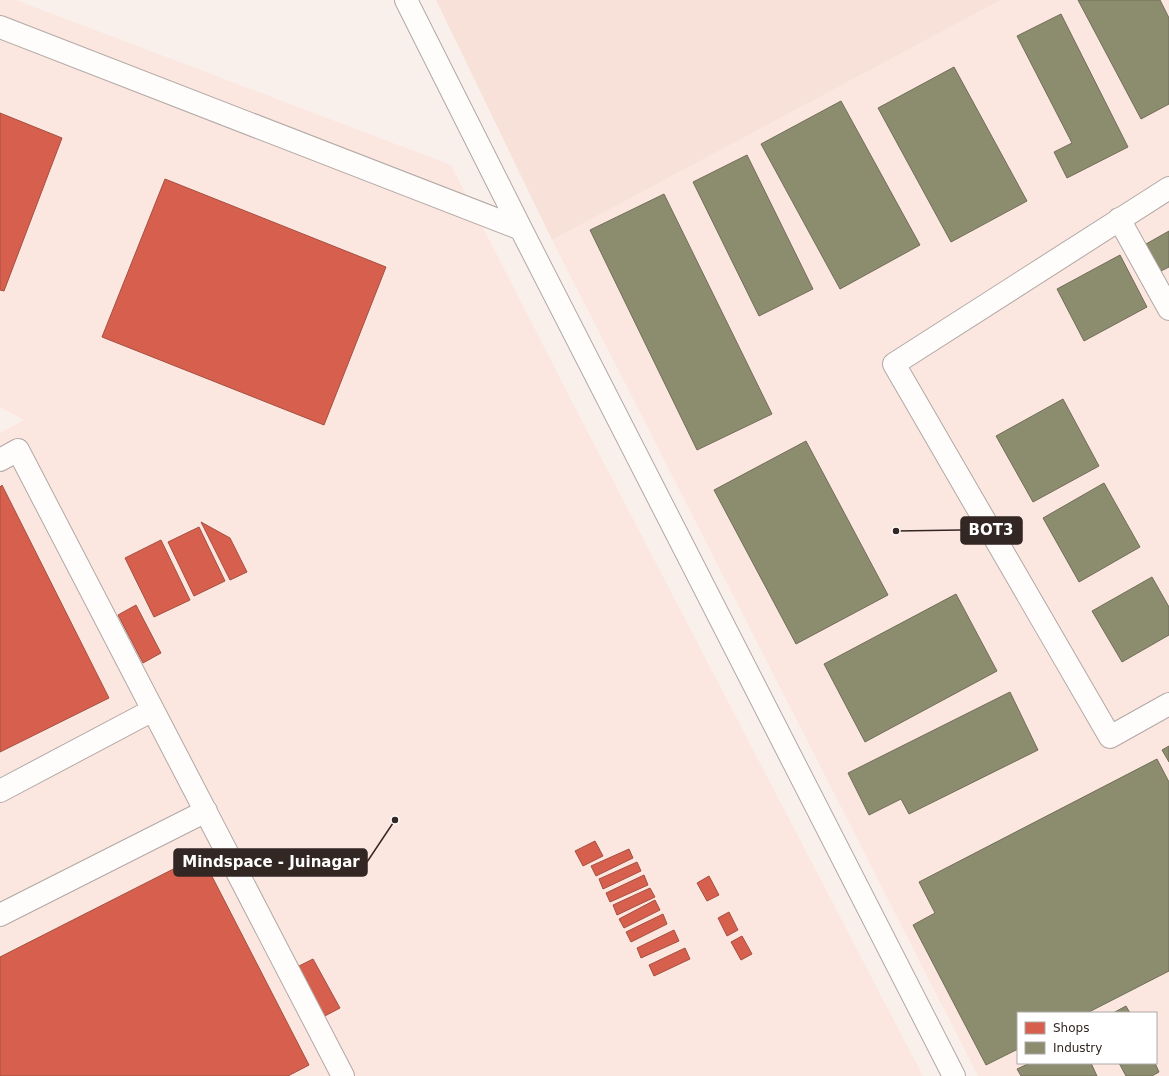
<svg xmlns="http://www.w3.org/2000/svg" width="1169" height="1076" font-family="'DejaVu Sans',sans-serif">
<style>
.built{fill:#fce7e0;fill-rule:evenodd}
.green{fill:#f8e1d8}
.shops{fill:#d6604d;stroke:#a54f41}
.industry{fill:#8c8c6e;stroke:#716e58}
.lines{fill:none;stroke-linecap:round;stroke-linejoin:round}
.minor-casing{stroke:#b1a8a4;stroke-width:24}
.minor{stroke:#fefdfc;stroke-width:22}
.leader{fill:none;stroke:#332724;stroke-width:1.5}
.callout-dot{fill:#332724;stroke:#fff;stroke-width:1.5}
.callout{fill:#332724;stroke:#332724;stroke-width:1.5}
.callout-label{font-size:15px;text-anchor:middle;font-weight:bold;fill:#fff}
</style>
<rect width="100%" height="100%" fill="#f9f0ec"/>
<path class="built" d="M0,0H16L451,165L580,417L923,1076H0V433L24,420L0,407Z
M1001,0H1169V1076H978L552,240ZM1018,1013H1156V1063H1018Z"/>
<path class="green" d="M436,0H1001L552,240Z"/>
<path class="shops" d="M0,113L62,138L4,291L0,290Z
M165,179L386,267L324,425L102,337Z
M2,485L109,698L0,752V487Z
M201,522L230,538L247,572L230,580Z
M199,527L225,581L194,596L168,542Z
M161,540L190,600L154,617L125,558Z
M136,605L161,653L143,663L118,615Z
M595,841L603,856L583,866L575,851Z
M629,849L633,858L596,876L591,866Z
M201,855L309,1065L288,1076H0V957Z
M637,862L641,871L603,889L599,879Z
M644,875L648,885L610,902L606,893Z
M709,876L719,895L707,901L697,883Z
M650,888L655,897L617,915L613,905Z
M655,900L660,910L624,928L619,919Z
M729,912L738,930L727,936L718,918Z
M663,914L667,924L631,942L626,932Z
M674,930L679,941L641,958L637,948Z
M742,936L752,954L741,960L731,942Z
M685,948L690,959L654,976L649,965Z
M313,959L340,1008L321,1018L295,968Z"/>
<path class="industry" d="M1078,0H1160L1169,18V104L1141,119Z
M1061,14L1128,147L1067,178L1054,152L1072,143L1017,36Z
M954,67L1027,201L951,242L878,108Z
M841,101L920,245L840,289L761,144Z
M747,155L813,289L759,316L693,182Z
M664,194L772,414L697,450L590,230Z
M1169,231V267L1161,271L1146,244Z
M1120,255L1147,307L1084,341L1057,289Z
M1063,399L1099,466L1033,502L996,436Z
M806,441L888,595L796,644L714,490Z
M1104,483L1140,547L1079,582L1043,518Z
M1152,577L1169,607V635L1122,662L1092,611Z
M956,594L997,671L865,742L824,664Z
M1010,692L1038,750L909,814L901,799L869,815L848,773Z
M1169,746V762L1162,750Z
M1157,759L1169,782V971L1087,1013H1018V1049L986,1065L913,925L935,913L919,882Z
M1126,1006L1130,1013H1113Z
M1030,1063H1091L1097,1076H1021L1017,1069Z
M1119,1063H1155L1159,1072L1152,1076H1126Z"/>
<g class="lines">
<defs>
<path id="minor" d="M406,0L521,229L954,1076
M0,27L521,229
M1169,188L894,364L1110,737L1169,704
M1119,219L1169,309
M0,460L18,450L343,1076
M0,791L153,710
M0,915L206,811"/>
</defs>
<use href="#minor" class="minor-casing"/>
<use href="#minor" class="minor"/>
</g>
<path class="leader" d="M896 531L961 530M395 820L367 862"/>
<g class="callout-dot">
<circle cx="896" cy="531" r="4"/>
<circle cx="395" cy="820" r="4"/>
</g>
<g class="callout">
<rect x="961" y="517" width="61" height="27" rx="4"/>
<rect x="174" y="849" width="193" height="27" rx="4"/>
</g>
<g class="callout-label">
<text x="991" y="535">BOT3</text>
<text x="271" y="867">Mindspace - Juinagar</text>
</g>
<rect x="1017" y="1012" width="140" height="52" fill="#ffffff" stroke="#ada9a7"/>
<rect x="1025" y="1022" width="20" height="12" fill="#d6604d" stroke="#ada9a7"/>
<text x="1053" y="1032" font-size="12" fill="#332724">Shops</text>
<rect x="1025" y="1042" width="20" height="12" fill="#8c8c6e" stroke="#ada9a7"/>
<text x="1053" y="1052" font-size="12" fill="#332724">Industry</text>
</svg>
